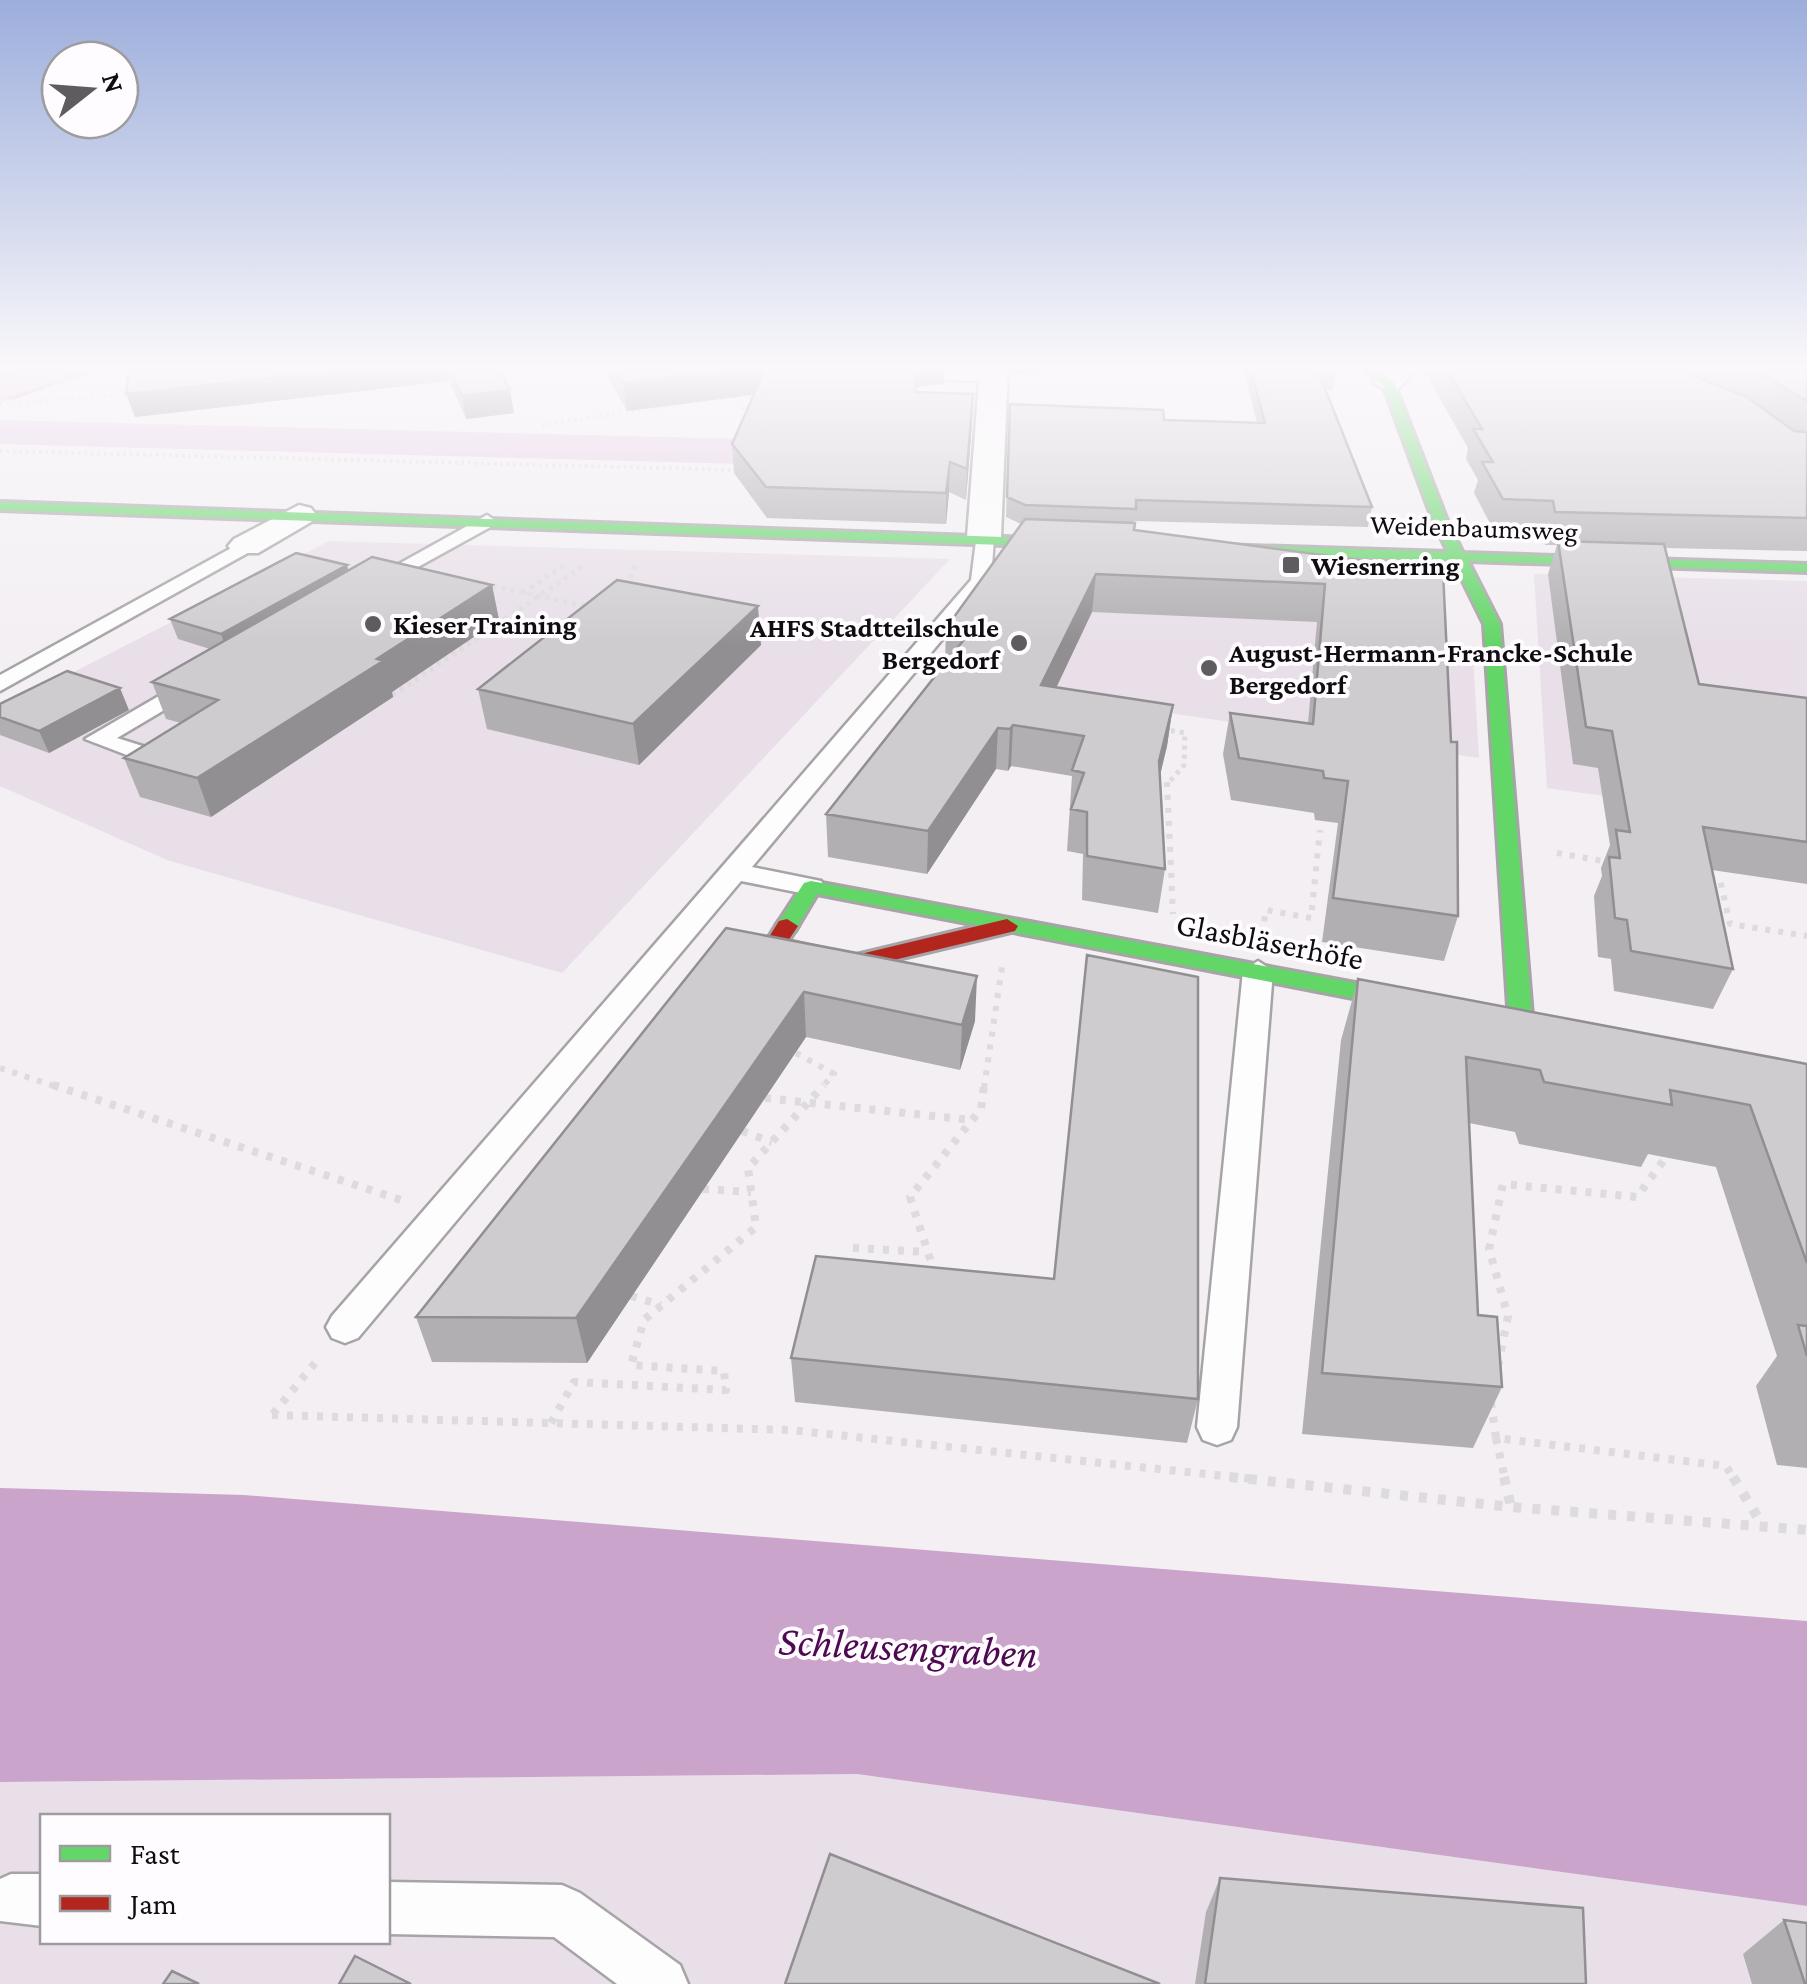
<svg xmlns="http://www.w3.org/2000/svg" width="1807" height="1984" font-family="'Crimson Pro',serif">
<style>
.built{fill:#e8dfe8;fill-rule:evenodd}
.green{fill:#e4cae4}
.water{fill:#cba4cb}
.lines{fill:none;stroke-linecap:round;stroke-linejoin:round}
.stream{fill:#cba4cb;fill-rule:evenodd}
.lane-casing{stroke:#a7a4a7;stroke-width:5}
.street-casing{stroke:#a7a4a7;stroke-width:5}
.fast-casing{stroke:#a7a4a7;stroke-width:6}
.jam-casing{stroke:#a7a4a7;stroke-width:6}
.path-far4{stroke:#dddbdd;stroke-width:4;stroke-dasharray:2.5 4;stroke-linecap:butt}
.path-far3{stroke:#dddbdd;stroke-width:5;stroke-dasharray:4 5;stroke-linecap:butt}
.path-far2{stroke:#dddbdd;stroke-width:6;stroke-dasharray:5 8;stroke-linecap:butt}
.path-far1{stroke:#dddbdd;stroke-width:8;stroke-dasharray:6 9;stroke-linecap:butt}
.path{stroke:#dddbdd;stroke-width:10;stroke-dasharray:8 11;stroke-linecap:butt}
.lane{fill:#fdfdfd;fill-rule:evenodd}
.street{fill:#fdfdfd;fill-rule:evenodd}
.fast{fill:#63d668;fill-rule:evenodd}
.jam{fill:#b3261e;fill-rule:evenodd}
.wall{fill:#b2afb2}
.shaded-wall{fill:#918f91}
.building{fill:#cfcccf;stroke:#918f91;stroke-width:2.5}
.poi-dot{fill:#5f5c5f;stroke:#fffcff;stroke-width:4}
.labels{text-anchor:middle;stroke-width:8;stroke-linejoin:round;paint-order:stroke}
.far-street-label{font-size:28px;fill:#0f0d0f;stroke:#fffcff}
.far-poi-label{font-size:28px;font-weight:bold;fill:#0f0d0f;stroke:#fffcff;text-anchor:start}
.street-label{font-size:32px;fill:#0f0d0f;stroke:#fffcff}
.near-water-label{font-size:42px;font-style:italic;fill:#4e0a50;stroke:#fffcff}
</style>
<rect width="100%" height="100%" fill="#f3eff3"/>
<path class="built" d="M329,541L950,559L562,973L167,860L0,786V710Z
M1016,566L1296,595L1473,657L1479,758L936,679Z
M1534,574L1807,581V824L1547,788Z
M857,1774L1807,1906V1984H0V1782ZM42,1816H388V1942H42Z"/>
<path class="green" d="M0,367H106L0,403Z
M0,420L858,442L930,469L0,444Z"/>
<path class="water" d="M0,1488L244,1495L1807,1621V1906L857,1774L0,1782Z"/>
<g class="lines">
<path class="stream" d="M23,367H35L0,379V375Z
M95,367H106L13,400L6,398Z"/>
<defs>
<path id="lane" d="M487,515L496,521L494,525L378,589L361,585Z
M977,533L994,537L991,581L752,867L821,881L825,887L821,893L811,895L741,881L358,1338L345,1343L332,1338L326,1327L332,1316L971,580Z
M246,540L256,546L253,550L0,691V675Z
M195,675L206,682L203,687L117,738L171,755L174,760L171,765H153L85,739Z
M1258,961L1273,971L1237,1427L1231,1440L1217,1445L1203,1440L1197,1427L1243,971Z
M11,1874H42V1926L0,1921V1879Z
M388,1882L562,1885L580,1893L680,1965L688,1984H617L554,1937L388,1934Z"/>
<path id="street" d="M795,367H1008L1001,537L996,544H972L967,537L979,381L809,375Z
M1388,367H1418L1398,389L1388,391L1374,383Z
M299,505L311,508L316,515L311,522L258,553H234L228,546L234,539Z"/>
<path id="fast" d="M1359,367H1372L1394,383L1448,523L1463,553L1807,564V572L1468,561L1500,624L1532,1016L1590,1027L1594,1033L1590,1039L1582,1041L1521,1030L1509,1022L1484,624L1453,561L1217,553L1210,549L1217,545L1448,552L1434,523L1383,385Z
M0,502L1086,540L1093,544L1086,548L0,510Z
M811,881L1430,997L1441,1005L1430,1013L817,894L795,931H779L776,926L804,883Z"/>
<path id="jam" d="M787,919L798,926L788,941L852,956L1007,919L1018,926L1015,931L852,970L767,950L764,945L779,921Z"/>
</defs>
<use href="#lane" class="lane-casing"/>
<use href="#street" class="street-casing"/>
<use href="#fast" class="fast-casing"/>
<use href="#jam" class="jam-casing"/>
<path class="path-far4" d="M731,391L749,417
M0,404L131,394
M542,425L707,400
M0,451L738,470"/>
<path class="path-far3" d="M630,578L636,564
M484,584L585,606
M523,593L566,564
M384,692L393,695L586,564
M1162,729L1185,733L1184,765L1167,785"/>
<path class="path-far2" d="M1167,782L1173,914
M1557,853L1609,862
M1710,878L1720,880L1730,924L1807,936
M1262,934L1266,910L1311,918L1320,830
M796,1053L834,1074L821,1088
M0,1068L60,1088
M984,1088L1002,967"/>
<path class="path-far1" d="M53,1085L401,1200
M765,1098L971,1120
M742,1131L772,1142
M703,1189L751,1192
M853,1248L928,1252
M935,1274L910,1197L981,1109L984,1085
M631,1296L661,1305
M1498,1366L1508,1316L1489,1249L1503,1184L1637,1197L1666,1157
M1491,1402L1496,1438L1726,1466L1734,1479
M273,1414L319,1358
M272,1415L790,1430L1253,1479
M551,1423L574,1382L726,1390L724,1371L631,1365L644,1320L756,1227L748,1168L824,1085
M1496,1438L1505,1479"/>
<path class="path" d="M1230,1477L1511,1507L1807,1530
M1504,1477L1511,1507
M1733,1477L1763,1526"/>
<use href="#lane" class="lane"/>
<use href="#street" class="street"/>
<use href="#fast" class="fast"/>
<use href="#jam" class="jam"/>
</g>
<path class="wall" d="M129,367H498L514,413L466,419L449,381L135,417Z
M602,367H944V384L915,387L916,392L972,422L966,500L949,492L946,524L767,518L734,473L732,444L754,394L627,411Z
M1243,367H1335L1337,372L1333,390H1326L1372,507L1368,527L1134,521V530L1443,571L1458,916L1444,961L1322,942L1338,823L1315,820L1314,813L1231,800L1223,754L1230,713L1308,723L1317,622L1092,612L1056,688L1173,705L1167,746L1160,776L1165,869L1158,913L1082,900L1083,854L1067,851L1072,776L1011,766L1008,771L996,769L927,874L828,857L826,814L945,664L946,628L1021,524L1006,517L1010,404L1164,420L1257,423Z
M1422,367H1807V551L1665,548L1699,684L1807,698V884L1712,870L1733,969L1713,1009L1614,991L1611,959L1598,957L1594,896L1602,876L1601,868L1610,845L1598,768L1573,764L1548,574L1557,545H1545L1544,533L1494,531L1474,493L1478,480L1466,459L1468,448Z
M348,570L492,585L499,620L392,692L393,697L211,817L140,797L124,758L181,723L166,719L152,682L210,649L178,639L170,619Z
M761,645L639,765L487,729L478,689Z
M0,704L129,710L49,753L0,735Z
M726,928L975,1021L960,1070L806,1037L587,1363L432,1362L416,1317Z
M1358,979L1807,1064V1468L1777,1465L1756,1386L1777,1356L1716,1167L1648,1154L1641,1167L1519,1144L1515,1132L1469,1123L1478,1315L1502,1387L1473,1448L1302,1434L1341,1040Z
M791,1358L1198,1399L1187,1443L795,1402Z
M1220,1878L1586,1984H1195L1206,1912Z
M1784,1920L1807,1984H1752L1743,1954Z"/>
<path class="shaded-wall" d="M368,367H446L449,381L135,417L126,394Z
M754,367H767L768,393L627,411L623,383Z
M914,367H944V384L914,387Z
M1012,367H1072L1011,375Z
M510,390L514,413L466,419L462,396Z
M973,394L972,422L966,500L967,469Z
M950,462L949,492L946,524V493Z
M347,565L352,585L228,654L221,634Z
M1096,574L1092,612L1038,726L1041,685Z
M492,585L499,620L392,692L393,697L211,817L197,778Z
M758,606L761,645L639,765L633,724Z
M120,688L129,710L49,753L39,731Z
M1173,705L1167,746L1153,803L1159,761Z
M1013,725L1011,766L1008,771L1010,729Z
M998,728L996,769L927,874L928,831Z
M977,976L975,1021L960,1070L962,1025Z
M804,992L806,1037L587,1363L576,1318Z"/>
<path class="building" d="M129,367H368L126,394Z
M448,367H498L510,390L462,396Z
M614,367H754L623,383Z
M766,367H914L916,392L973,394L967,469L950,462L946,493L766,487L732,444Z
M1250,367H1335L1337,372L1318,371L1372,507L1136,500V509L1025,505L1007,497L1010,404L1163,410L1164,420L1265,423Z
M1445,367H1671L1747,397L1794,431L1807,432V518L1555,512L1553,501L1503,499L1482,462H1493L1473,429H1482Z
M1740,367H1807V401L1770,379Z
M1025,519L1135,523L1134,530L1443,571L1451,742H1457L1458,916L1333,898L1348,781L1324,778L1323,771L1239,758L1230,713L1313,724L1325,584L1096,574L1041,685L1173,705L1159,761L1165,869L1087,856V812L1071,809L1084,773L1072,770L1084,736L1013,725L1010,729L998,728L928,831L826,814L970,632L946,628Z
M1558,541L1664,544L1699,684L1807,698V842L1703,827L1733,969L1631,951L1627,920L1615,918L1609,857L1620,858L1616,830L1630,832L1612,731L1586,727Z
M296,553L347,565L221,634L170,619Z
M372,557L492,585L377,659L383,661L197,778L124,758L218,700L152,682Z
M617,580L758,606L633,724L478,689Z
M67,671L120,688L39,731L0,717V704Z
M726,928L977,976L962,1025L804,992L576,1318L416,1317Z
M1087,955L1198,977V1399L791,1358L816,1256L1054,1279Z
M1358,979L1807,1064V1263L1750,1105L1670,1090L1672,1105L1544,1082L1540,1070L1466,1057L1478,1315L1497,1317L1502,1387L1322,1373Z
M1798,1325L1807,1326V1356Z
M830,1854L1160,1984H785Z
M1220,1878L1583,1908L1586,1984H1205Z
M1784,1920L1807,1923V1984H1805Z
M355,1956L411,1984H339Z
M172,1971L199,1984H163Z"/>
<linearGradient id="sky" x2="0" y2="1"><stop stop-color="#9caedc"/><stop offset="0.57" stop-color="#faf8fa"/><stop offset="1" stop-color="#faf8fa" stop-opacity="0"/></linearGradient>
<rect width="1807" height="645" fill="url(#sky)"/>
<g class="poi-dot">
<rect x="1281" y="555" width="20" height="20" rx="5"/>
<circle cx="373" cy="624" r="10"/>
<circle cx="1019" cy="643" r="10"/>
<circle cx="1209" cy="668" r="10"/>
</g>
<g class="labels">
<g class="far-street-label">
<text transform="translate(1474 527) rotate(2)" y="10">Weidenbaumsweg</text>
</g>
<g class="far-poi-label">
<text x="1311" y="575">Wiesnerring</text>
<text x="393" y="634">Kieser Training</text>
<text x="999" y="637" text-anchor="end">AHFS Stadtteilschule<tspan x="999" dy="32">Bergedorf</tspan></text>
<text x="1229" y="662">August-Hermann-Francke-Schule<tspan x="1229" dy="32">Bergedorf</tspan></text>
</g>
<g class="street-label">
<text transform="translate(1270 941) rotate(11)" y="11">Glasbläserhöfe</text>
</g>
<g class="near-water-label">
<text transform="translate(908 1646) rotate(3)" y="15">Schleusengraben</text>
</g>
</g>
<rect x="40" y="1814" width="350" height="130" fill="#fffcff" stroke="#9f9c9f" stroke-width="2.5"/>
<rect x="60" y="1846" width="50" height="15" fill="#63d668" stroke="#9f9c9f" stroke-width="2.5"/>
<text x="130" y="1864" font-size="30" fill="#0f0d0f">Fast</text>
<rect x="60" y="1896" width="50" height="15" fill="#b3261e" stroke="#9f9c9f" stroke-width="2.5"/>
<text x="130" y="1914" font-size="30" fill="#0f0d0f">Jam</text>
<g transform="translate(90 90) rotate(73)"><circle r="48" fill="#fffcff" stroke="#9f9c9f" stroke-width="2.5"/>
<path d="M0-8L18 38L0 25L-18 38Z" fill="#5f5c5f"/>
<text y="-15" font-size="28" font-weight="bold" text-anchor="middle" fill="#0f0d0f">N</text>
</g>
</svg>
